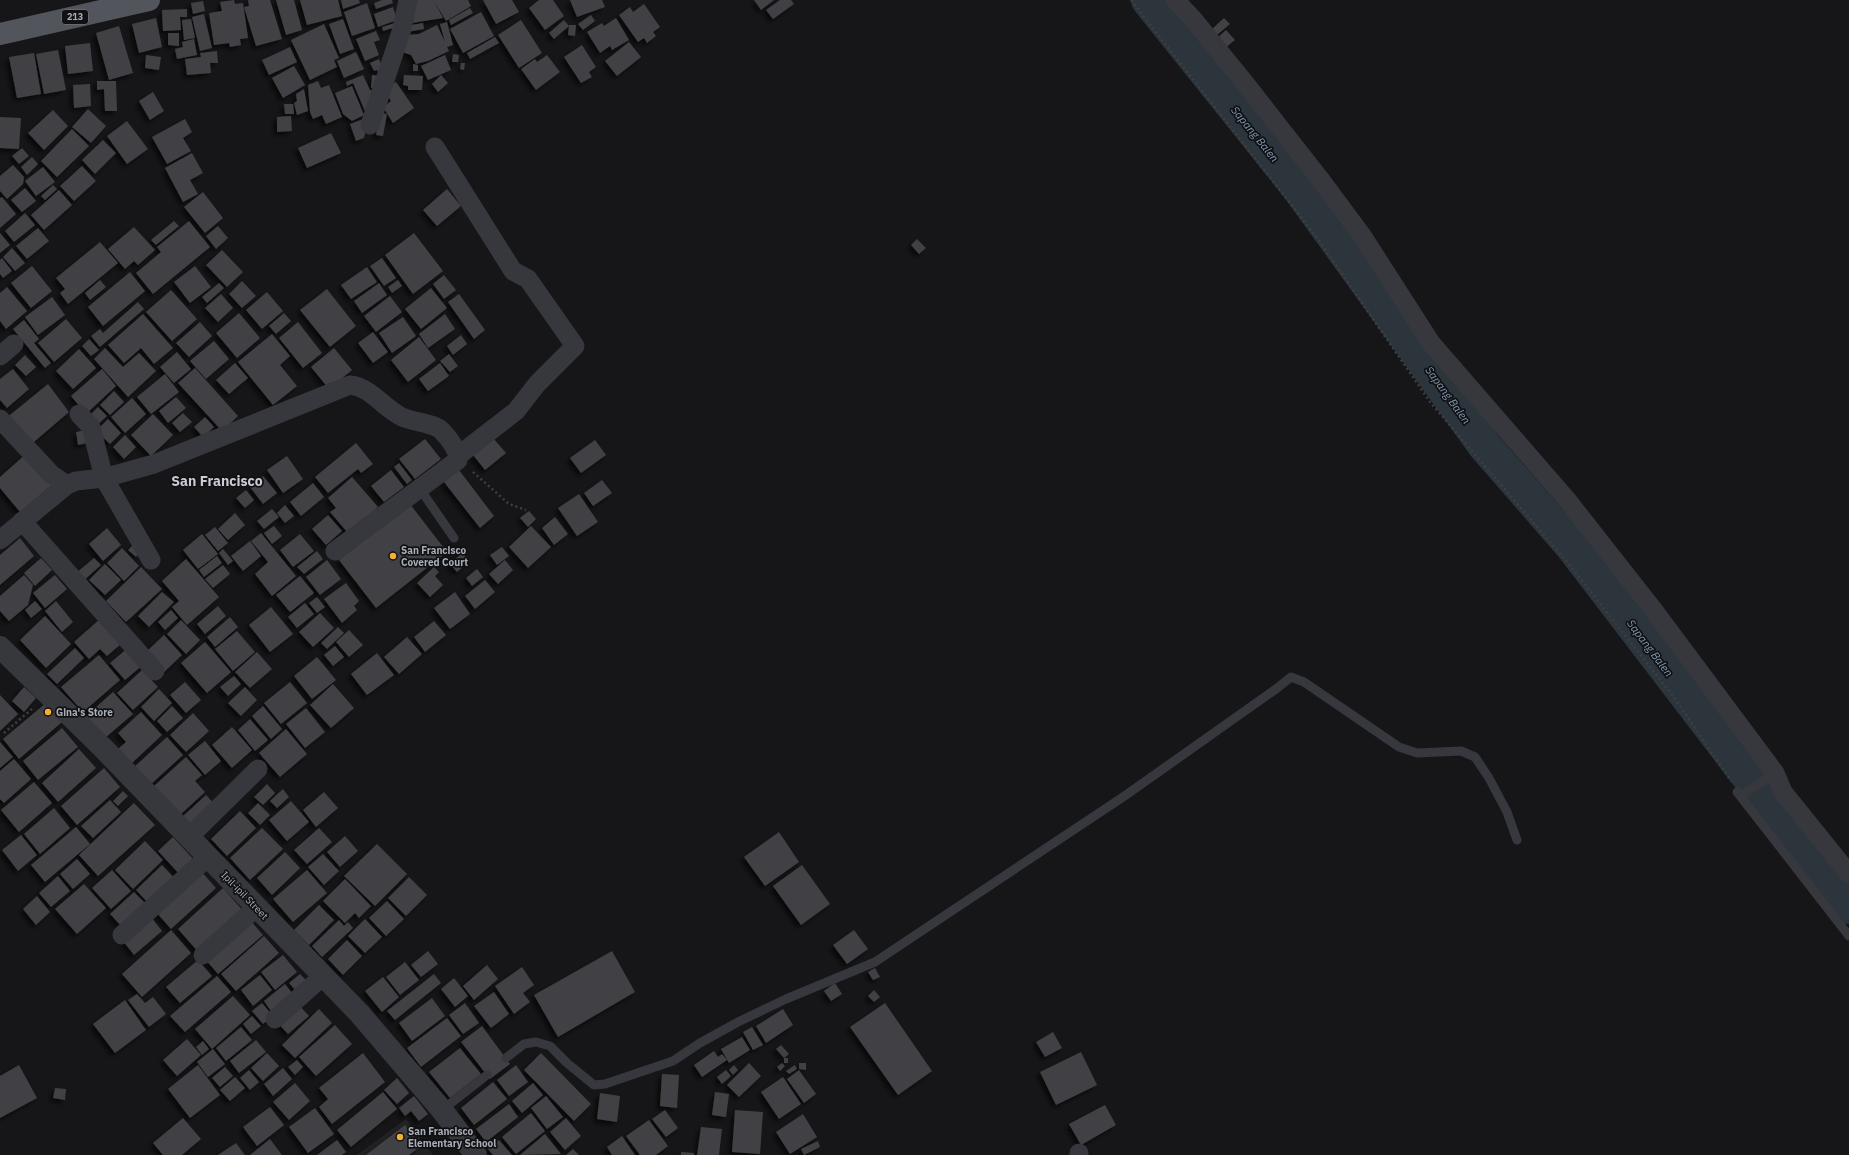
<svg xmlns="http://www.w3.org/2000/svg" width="1849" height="1155" font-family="'IBM Plex Sans',sans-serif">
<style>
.built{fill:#222225}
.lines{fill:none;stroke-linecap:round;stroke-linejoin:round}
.river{stroke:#2c353c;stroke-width:34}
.building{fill:#404145;filter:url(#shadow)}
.path{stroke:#3d3f44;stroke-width:2.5;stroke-dasharray:2 3;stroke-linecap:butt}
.service{stroke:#37383d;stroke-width:9}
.minor{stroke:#37383d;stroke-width:19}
.tertiary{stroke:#37383d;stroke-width:22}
.primary{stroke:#53555c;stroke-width:22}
.poi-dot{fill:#f2b134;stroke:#111113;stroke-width:1.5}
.labels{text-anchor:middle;stroke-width:3.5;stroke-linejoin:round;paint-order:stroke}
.shield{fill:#111113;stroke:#7b7e86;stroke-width:1}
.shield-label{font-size:9px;font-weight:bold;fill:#a8adb8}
.poi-label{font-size:10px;font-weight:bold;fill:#a8adb8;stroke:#111113;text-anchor:start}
.street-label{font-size:10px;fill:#a8adb8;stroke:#111113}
.water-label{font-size:11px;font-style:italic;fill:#7f9bb3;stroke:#111113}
.district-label{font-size:14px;font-weight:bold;fill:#c9ccd4;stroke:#111113}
</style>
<defs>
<filter id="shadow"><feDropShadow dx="-3.5" dy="3.5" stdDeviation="2" flood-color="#0009"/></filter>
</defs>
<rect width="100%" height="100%" fill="#161618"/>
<path class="built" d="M406,1119L433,1155H357Z"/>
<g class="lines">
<path class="river" d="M1148,0L1297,186L1484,445L1571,545L1754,784
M1759,790L1849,907"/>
</g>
<path class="building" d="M234,0L235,4L243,3L248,38L240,39L241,45L230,47L229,43L214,45L209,13L222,11L220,2Z
M248,0H270L282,39L256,46L244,7L249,6Z
M276,0H294L302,30L286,35Z
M300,0H338L342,16L307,25Z
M341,0H359L360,3L343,9Z
M382,0H392L393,3L376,9L374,3Z
M410,0H468L471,6L446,21L434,1L443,18L406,24Z
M483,0H512L519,12L496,24Z
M539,0H553L564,16L545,30L529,8Z
M570,0H602L605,7L577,17Z
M754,0H774L761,10Z
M780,0H791L794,4L773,19L766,10Z
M203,1L205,11L193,14L191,3Z
M367,3L375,28L352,36L344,12Z
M644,4L660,27L653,32L656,36L647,43L644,38L638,42L619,15L630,7L633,12Z
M393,7L397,20L378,27L374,14Z
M470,8L473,13L451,25L449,20Z
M187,9V17H180L181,30L163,31L162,10Z
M481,12L494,36L463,53L450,29Z
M204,14L212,48L200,51L192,17Z
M591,15L595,21L583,30L578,24Z
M156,18L162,47L139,53L132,24Z
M616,18L629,40L612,50L610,46L600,53L587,32L602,23L604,26Z
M1224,18L1230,24L1217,35L1212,29Z
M191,19L195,38L184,40L182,20Z
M343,19L354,49L340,54L329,24Z
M521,20L542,53L519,68L498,35Z
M564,20L569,26L554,39L549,33Z
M447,22L453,45L447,47L449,51L428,61L416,64L411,55L402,52L406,35L419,34L437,25L445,42L440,24Z
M395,23L396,27L383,31L382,27Z
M423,23L424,29L407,32L406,26Z
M324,24L339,58L334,60L337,67L310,80L291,40Z
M569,25H576L575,36L568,35Z
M119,26L133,73L109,80L96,33Z
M1226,30L1235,40L1224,49L1216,39Z
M376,31L380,40L374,42L379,55L365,61L356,39Z
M168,33H179V46L168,45Z
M495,37L499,43L470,59L467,53Z
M194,39L197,55L177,59L175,49L183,47L182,42Z
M629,42L641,57L617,76L605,61Z
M90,43L93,71L68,74L65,46Z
M582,45L596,67L589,72L592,77L581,83L564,57Z
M290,47L297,62L269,75L262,60Z
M58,50L66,90L44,94L36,54Z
M217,51L218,63H210L211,73L187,75L185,59L201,57L200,53Z
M356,52L364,69L344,78L337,61Z
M34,53L41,94L17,98L9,57Z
M453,54L459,55L458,62H452Z
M146,55L161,57L159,70L145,68Z
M445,55L451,70L428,80L421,66Z
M547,55L560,72L536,90L521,69L535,59L537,62Z
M379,59L384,70L378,72L377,70L374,71L370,63Z
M461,63H465L464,70L460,69Z
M413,64L418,65V71H413Z
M294,66L305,85L283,98L272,78Z
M363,75L370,90L375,91L367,116L353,83L347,86L346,82Z
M372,75L380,76L378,89L371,88Z
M404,75L423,76L422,90H408V86L403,85Z
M441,75L448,83L438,92L432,84Z
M97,81H116L117,111H105L104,89L97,90Z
M318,81L321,88L329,85L342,117L326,124L322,115L313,119L310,112L308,85Z
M396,82L414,108L393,123L383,107L391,101L384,90Z
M90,84L91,106L74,108L73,85Z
M352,86L364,115L352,121L343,114L335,93Z
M304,89L308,111L297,115L294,103L297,101L296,94Z
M153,92L164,111L150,120L139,101Z
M284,104H293L294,114H285Z
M88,109L106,126L91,143L72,127Z
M53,110L68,126L44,150L28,133Z
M380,113L387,114L383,136L376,135Z
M291,116L292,131L277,132V117Z
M0,117L21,118L19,149L0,148Z
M369,117L364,138L356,141L350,124Z
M185,119L192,132L183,138L191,151L167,164L152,137Z
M127,121L148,149L127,164L107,136Z
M72,129L89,146L57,177L41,161Z
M331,133L341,153L307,168L298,148Z
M103,140L116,153L95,174L82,160Z
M22,148L29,156L19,164L12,156Z
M192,153L203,173L190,180L198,194L183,202L165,168Z
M32,157L38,164L27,175L21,167Z
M13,165L24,177L23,184L7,199L0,191V176Z
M82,166L96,181L74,201L60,186Z
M43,167L55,182L36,196L25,181Z
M53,185L57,189L45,200L41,196Z
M25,188L36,201L22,212L11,200Z
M447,189L461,206L437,226L423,210Z
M59,190L72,205L44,230L31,215Z
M203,192L223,218L205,233L184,207Z
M2,197L16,214L0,228V198Z
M25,213L35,225L14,242L5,231Z
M174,221L179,226L156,245L151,240Z
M189,221L210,247L153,294L136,273L161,252L157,247Z
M218,226L228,238L216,249L206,236Z
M134,227L155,250L138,265L134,261L125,269L108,249Z
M38,228L49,241L27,259L16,246Z
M0,233L10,245L0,253Z
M414,233L443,271L413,294L385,255Z
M917,239L926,248L919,254L911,245Z
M100,242L118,263L68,304L60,293L65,289L56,278Z
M12,248L25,263L15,271L3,257Z
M222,250L243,272L227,287L206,265Z
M2,258L12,271L3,278L0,274V260Z
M382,258L396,278L384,286L370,266Z
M32,266L52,291L31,308L11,283Z
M195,266L211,287L190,303L174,282Z
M367,267L377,282L351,299L341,285Z
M130,272L145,291L103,326L88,307Z
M444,275L456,290L444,299L433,284Z
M100,280L106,287L90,300L85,293Z
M398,280L402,286L392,293L388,287Z
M242,281L256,296L242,308L229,294Z
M219,283L224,288L207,303L202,297Z
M379,283L387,295L362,313L354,301Z
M7,287L27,311L6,329L0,321V293Z
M431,288L447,308L421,329L405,309Z
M327,289L356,326L330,347L300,310Z
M171,290L197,319L172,341L146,312Z
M267,292L283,311L262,329L246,310Z
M221,294L233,308L218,322L205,308Z
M459,294L485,330L474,339L448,302Z
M390,296L402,312L376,332L364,316Z
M52,297L65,315L38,335L25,317Z
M138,302L144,309L100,347L91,336L100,329L103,333Z
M239,313L260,338L237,358L216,333Z
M284,313L291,321L276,334L269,326Z
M143,314L173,348L154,364L141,348L124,363L108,345Z
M445,314L455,329L428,348L419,334Z
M403,317L416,336L392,353L379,333Z
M66,319L82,338L54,362L38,343Z
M24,320L39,339L34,343L51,363L45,368L13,329Z
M200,322L212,336L189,357L176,343Z
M298,322L322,353L303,368L279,338Z
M373,332L388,352L373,363L358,343Z
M272,334L290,356L280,365L297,386L273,405L238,362Z
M461,335L467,344L453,355L447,346Z
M419,337L436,360L408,382L391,360Z
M89,339L99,350L91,356L82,346Z
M214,341L229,359L206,379L190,361Z
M105,348L123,367L139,353L156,371L128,397L94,359Z
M334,348L352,370L329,389L311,367Z
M79,349L96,368L73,389L56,371Z
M177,352L191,369L174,383L160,367Z
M449,354L458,366L450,372L440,361Z
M25,355L36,367L26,376L15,365Z
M235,363L248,378L229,394L216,380Z
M440,363L449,376L428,391L419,379Z
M195,368L238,416L222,431L178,383Z
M13,369L29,389L7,408L0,400V379Z
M102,369L116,386L86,414L71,396Z
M165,374L179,392L151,414L137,397Z
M48,384L69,412L28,447L5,419Z
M114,391L124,402L110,415L100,405Z
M176,397L186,408L168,423L159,411Z
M132,398L146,414L125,433L111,417Z
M98,407L107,416L96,426L88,417Z
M183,413L192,422L180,432L172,423Z
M153,414L173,435L151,456L131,435Z
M205,417L214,427L203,437L194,427Z
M108,419L121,433L110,444L96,431Z
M86,430L88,443L78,445L76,432Z
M125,435L136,447L124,459L113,447Z
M493,438L506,453L485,470L473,455Z
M425,439L441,459L415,479L399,459Z
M595,440L606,455L581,473L570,458Z
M356,443L373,464L361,473L358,469L328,493L315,477Z
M26,454L52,485L20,512L0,488V477Z
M287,456L303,479L283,493L267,470Z
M399,463L412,480L407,484L394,467Z
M391,470L404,487L384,502L371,486Z
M459,470L494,516L480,528L444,482Z
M263,476L277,493L263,504L250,487Z
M352,477L378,507L348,533L330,512L336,508L328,498Z
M602,480L612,493L593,506L584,493Z
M313,483L324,497L301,516L290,502Z
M246,490L254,500L245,508L236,498Z
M579,494L598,522L577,536L558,508Z
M410,504L447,552L376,608L339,560Z
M285,505L294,516L285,523L277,513Z
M272,509L279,517L264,529L257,521Z
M529,511L536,519L528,527L520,518Z
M235,513L245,525L228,540L218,529Z
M328,515L342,531L326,545L312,529Z
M555,517L568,534L554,545L542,528Z
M274,526L282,536L272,544L264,533Z
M531,526L551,547L528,568L509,547Z
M215,527L228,543L218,551L205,535Z
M107,528L121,545L103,561L89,544Z
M261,533L296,576L272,596L255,574L268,562L251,541Z
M202,534L218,554L198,569L183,550Z
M300,534L314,551L293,567L280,550Z
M20,538L34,556L0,585V555Z
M250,541L261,556L243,571L231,556Z
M134,544L141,551L136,557L128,550Z
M502,547L509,556L497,565L490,555Z
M122,548L139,566L124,581L107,563Z
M223,549L233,561L228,565L219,553Z
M317,551L323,559L304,574L297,567Z
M462,553L470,561L457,572L450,564Z
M217,556L222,563L204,577L199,570Z
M41,558L52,570L35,586L24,573Z
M94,558L101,565L82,582L75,574Z
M186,559L219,597L187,625L172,607L179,601L162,581Z
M327,560L341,579L320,595L306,577Z
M505,560L513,570L498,584L489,574Z
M105,564L121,580L105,595L89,580Z
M223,565L230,574L213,588L205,579Z
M141,567L162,589L126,622L106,601Z
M434,567L439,572L435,576L443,585L430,597L417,583Z
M477,569L483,577L472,586L466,578Z
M24,575L33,585L28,605L9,621L0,611V596Z
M55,575L67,589L45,608L33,593Z
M300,576L314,593L290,612L276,595Z
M485,580L495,592L475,609L465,596Z
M346,583L359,601L354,606L357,610L342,623L324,599Z
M162,592L174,602L149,627L138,616Z
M455,592L470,614L450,629L434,608Z
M317,597L325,607L317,613L309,603Z
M35,601L42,609L31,618L25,610Z
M56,601L73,622L62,632L45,611Z
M305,603L314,614L297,628L288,617Z
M218,606L226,616L205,634L197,624Z
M271,607L293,634L270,652L249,625Z
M171,610L178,618L165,630L158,622Z
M320,613L334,628L313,647L299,632Z
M45,616L71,644L46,668L20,640Z
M230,617L238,627L215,647L207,637Z
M100,619L121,644L107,656L100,649L89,659L74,642Z
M181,620L200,640L186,654L167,634Z
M434,621L446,635L425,652L414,637Z
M338,627L344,633L327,649L321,643Z
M349,630L363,645L349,657L336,642Z
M237,631L255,652L233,671L215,649Z
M164,635L182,655L162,674L144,654Z
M407,637L422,654L399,674L384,657Z
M205,642L231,672L207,693L181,663Z
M335,646L344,657L333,666L324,655Z
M129,647L144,664L125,680L110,663Z
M75,648L84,658L57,684L47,674Z
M257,652L272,669L250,688L235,672Z
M377,653L394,675L367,695L351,674Z
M99,655L120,680L83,712L61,687Z
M317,657L336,680L312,699L294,676Z
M142,670L158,687L133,710L117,693Z
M234,676L241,684L228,696L220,687Z
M185,682L201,700L186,713L170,695Z
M290,682L307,703L281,724L264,703Z
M333,684L354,708L331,728L310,705Z
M24,687L36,698L24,712L12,701Z
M245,687L257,700L241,716L228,703Z
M159,689L172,703L154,721L141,707Z
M113,692L133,714L105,738L86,716Z
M0,695L18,714L0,731Z
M46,703L62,722L19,759L3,739Z
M172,706L183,718L167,732L157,721Z
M263,706L282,729L271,739L252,716Z
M306,708L325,732L305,748L286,724Z
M141,712L162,735L132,763L118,749L126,742L118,733Z
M193,713L209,731L186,752L170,735Z
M250,719L268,740L255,751L238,730Z
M232,727L252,750L232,768L212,745Z
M62,728L78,747L38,780L23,761Z
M286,729L307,754L280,777L259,753Z
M167,737L183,755L149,786L133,768Z
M205,741L221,761L205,775L188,755Z
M0,742L13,757L0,768Z
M79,749L96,768L58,802L42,783Z
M186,757L202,775L195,781L205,792L180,815L154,786Z
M14,759L31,779L4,803L0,799V771Z
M104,768L120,787L77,825L61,806Z
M34,782L52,803L19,832L1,810Z
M267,784L275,793L263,805L254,797Z
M283,789L289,797L277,808L270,801Z
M123,791L128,796L118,806L113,801Z
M324,792L338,808L316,827L303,810Z
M206,795L216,806L192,828L182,817Z
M110,800L121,812L93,838L81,826Z
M291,801L309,822L287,841L269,820Z
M134,803L155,825L98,876L79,855Z
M258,803L270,815L260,825L248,813Z
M54,808L70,828L40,854L24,834Z
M240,811L256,828L227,856L211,839Z
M76,827L90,844L45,882L31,865Z
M262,828L283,849L250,880L230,858Z
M319,828L332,842L307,864L294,850Z
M779,832L799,862L765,886L744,857Z
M21,835L37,855L18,871L2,850Z
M345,836L358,851L340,867L327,852Z
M173,837L196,862L181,876L158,851Z
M145,841L163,860L133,889L115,870Z
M377,844L407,874L375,906L344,876Z
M285,852L300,868L272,895L257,878Z
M323,854L339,871L324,885L308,867Z
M77,859L90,874L73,889L60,874Z
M162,865L176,880L150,905L136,890Z
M802,865L830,904L801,925L773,886Z
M112,870L131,891L111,909L92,888Z
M200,870L216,888L171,929L155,911Z
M307,870L327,893L293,922L273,899Z
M58,876L70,891L51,907L39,893Z
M409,877L427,895L406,916L388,898Z
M345,879L371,906L359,918L355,913L345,923L323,901Z
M84,884L106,908L77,934L55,909Z
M223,888L245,913L200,954L178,929Z
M134,892L147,905L123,928L110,914Z
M37,896L50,912L36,925L23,909Z
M387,901L404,919L386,936L369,918Z
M319,905L334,920L309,945L294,930Z
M151,917L162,931L134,955L123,941Z
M365,919L382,937L365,953L348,936Z
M250,920L263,935L218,974L205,959Z
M339,920L344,926L348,922L353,928L322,957L312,946Z
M171,930L191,953L142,997L122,974Z
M854,930L868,949L847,964L833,945Z
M264,936L279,953L236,991L221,974Z
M347,940L362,956L343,975L328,959Z
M428,951L438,964L421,977L411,965Z
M612,951L635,992L558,1037L534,995Z
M283,955L297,972L275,990L261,972Z
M198,960L212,976L180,1003L166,987Z
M405,962L419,980L400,995L386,977Z
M487,965L498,979L474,1000L463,986Z
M522,967L534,985L523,993L530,1002L514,1014L495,986Z
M875,968L880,977L873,980L868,972Z
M300,974L309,983L298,993L289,983Z
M434,974L441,983L395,1020L387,1011Z
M260,975L272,990L253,1006L241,990Z
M217,976L231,992L185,1032L170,1016Z
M383,977L399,997L382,1012L365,991Z
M454,978L468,996L455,1007L441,989Z
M835,983L842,994L831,1001L824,991Z
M285,984L295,997L273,1014L264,1001Z
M874,990L880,997L874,1002L868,996Z
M494,992L509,1014L491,1028L474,1006Z
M137,994L145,1003L153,997L166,1014L149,1027L128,1000Z
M233,996L250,1015L212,1049L195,1029Z
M432,998L445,1016L412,1041L399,1023Z
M125,1000L146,1030L115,1053L93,1024Z
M262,1003L273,1016L263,1024L252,1011Z
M297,1003L309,1016L288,1034L276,1021Z
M465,1003L479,1023L463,1034L449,1015Z
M885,1003L932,1071L898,1095L850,1027Z
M319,1009L332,1023L295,1058L282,1045Z
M783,1009L793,1025L766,1043L756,1026Z
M252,1016L261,1026L251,1034L243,1024Z
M447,1018L461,1036L421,1067L407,1048Z
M335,1025L352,1044L316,1076L299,1057Z
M482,1026L510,1064L490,1079L461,1042Z
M241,1027L252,1040L226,1061L216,1048Z
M752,1027L763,1045L753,1050L743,1032Z
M1053,1032L1062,1048L1045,1057L1036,1042Z
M742,1037L750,1050L729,1063L721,1049Z
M187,1039L201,1055L177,1076L163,1060Z
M256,1040L266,1052L239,1073L230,1061Z
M203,1041L209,1049L202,1055L196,1047Z
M781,1045L789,1054L784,1058H788V1063H784V1058L776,1049Z
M460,1048L481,1074L450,1098L429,1072Z
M213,1049L225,1064L208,1077L197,1062Z
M714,1051L718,1057L722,1054L727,1060L702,1077L694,1065Z
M1081,1052L1097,1085L1056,1105L1040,1072Z
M267,1053L279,1066L263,1081L251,1068Z
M363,1053L385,1082L332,1124L319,1107L328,1099L319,1088Z
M541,1053L591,1104L574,1121L524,1070Z
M297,1060L303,1067L295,1075L288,1067Z
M749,1063L761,1076L739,1097L727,1085Z
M782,1063L785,1066L780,1071L777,1067Z
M799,1063H806V1070L799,1069Z
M19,1065L37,1098L0,1118V1076Z
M198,1065L220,1095L190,1118L168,1089Z
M516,1065L528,1082L509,1096L497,1080Z
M734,1065L738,1070L733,1075L729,1070Z
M795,1065L797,1069L789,1074L786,1071Z
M225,1067L233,1076L220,1087L212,1078Z
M283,1068L292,1079L273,1096L264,1084Z
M249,1070L259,1082L250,1090L240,1078Z
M726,1070L731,1076L722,1084L717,1077Z
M799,1070L816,1094L804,1103L787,1079Z
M662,1074L679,1075L677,1108L660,1106Z
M235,1077L245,1088L230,1101L220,1090Z
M783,1077L801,1104L779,1119L761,1092Z
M397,1078L409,1093L397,1104L384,1090Z
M493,1082L507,1099L474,1125L461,1108Z
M295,1083L310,1101L289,1120L273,1102Z
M533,1083L543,1095L522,1113L512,1101Z
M55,1088L66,1089L65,1100L53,1098Z
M383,1092L397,1109L351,1147L337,1130Z
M715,1092L729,1094L726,1117L712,1115Z
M600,1093L620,1096L617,1122L597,1119Z
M414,1096L428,1114L419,1121L411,1111L405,1116L399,1108Z
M546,1096L563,1117L547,1129L531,1108Z
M509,1104L518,1117L486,1142L476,1129Z
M1105,1105L1116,1125L1081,1145L1069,1124Z
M270,1107L284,1125L257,1146L243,1127Z
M315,1108L334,1134L308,1153L289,1127Z
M665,1110L678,1128L666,1137L652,1119Z
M735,1110L763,1112L760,1154L732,1152Z
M531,1113L545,1131L516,1154L502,1137Z
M803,1114L817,1137L790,1154L776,1132Z
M183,1118L201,1139L182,1155H163L153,1143Z
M566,1118L581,1136L565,1150L550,1132Z
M649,1120L668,1146L656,1155H640L626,1136Z
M405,1125L421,1146L409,1155H366Z
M701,1127L722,1129L719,1155H697Z
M545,1134L561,1154L520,1155Z
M622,1136L635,1155H612L607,1147Z
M270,1139L282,1155H250Z
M337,1140L346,1152L342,1155H317Z
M499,1140L512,1155H493L488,1149Z
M818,1141L820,1147L804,1155L801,1149Z
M236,1143L245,1155H218Z
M573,1149L579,1155H566Z
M681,1152L694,1153V1155H681Z"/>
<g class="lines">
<path class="path" d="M1131,0L1318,239L1430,402L1568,563L1676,700L1731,781
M473,472L509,504L526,510
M4,733L33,708"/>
<path class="service" d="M420,489L454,538
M1737,792L1849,936
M1741,796L1775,773
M506,1058L524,1044L536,1042L550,1046L567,1063L594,1085L605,1084L673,1061L700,1043L738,1022L786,999L875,962L1126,795L1276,689L1291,677L1304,682L1399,747L1417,753L1461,751L1475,757L1489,778L1507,812L1517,840
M442,1110L487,1075"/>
<path class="minor" d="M1175,0L1193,19L1248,87L1320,179L1363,237L1431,343L1568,501L1652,608L1775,773L1783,792L1849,874
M370,125L402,29L408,0
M435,147L513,271L528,279L575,346L537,384L516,411L459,455
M0,356L14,344
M79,414L91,427L104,478L151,560
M0,419L51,474L67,485
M22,521L155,671
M0,540L67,485L76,481L104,478L154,464L350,385C371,387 383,408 402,417C412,422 435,423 442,431C449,438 459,452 458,460L335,551
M189,837L258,769
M122,935L208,857
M203,955L257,907
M275,1019L323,976
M1079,1153V1155"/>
<path class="tertiary" d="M0,647L103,748L360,1014L442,1110L476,1155"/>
<path class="primary" d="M0,34L149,0"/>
</g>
<g class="poi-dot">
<circle cx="393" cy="556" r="4"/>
<circle cx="48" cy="712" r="4"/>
<circle cx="400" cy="1137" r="4"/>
</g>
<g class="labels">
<rect class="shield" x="62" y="10" width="26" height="14" rx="3"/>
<g class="shield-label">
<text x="75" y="20">213</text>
</g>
<g class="poi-label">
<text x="401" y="554">San Francisco<tspan x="401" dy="12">Covered Court</tspan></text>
<text x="56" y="716">Gina's Store</text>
<text x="408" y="1135">San Francisco<tspan x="408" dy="12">Elementary School</tspan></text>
</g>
<g class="street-label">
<text transform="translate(245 895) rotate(46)" y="4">Ipil-ipil Street</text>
</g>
<g class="water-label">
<text transform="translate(1255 134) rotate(51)" y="4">Sapang Balen</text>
<text transform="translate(1448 395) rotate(54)" y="4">Sapang Balen</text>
<text transform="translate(1650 648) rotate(53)" y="4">Sapang Balen</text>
</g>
<g class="district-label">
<text x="217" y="486">San Francisco</text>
</g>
</g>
</svg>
